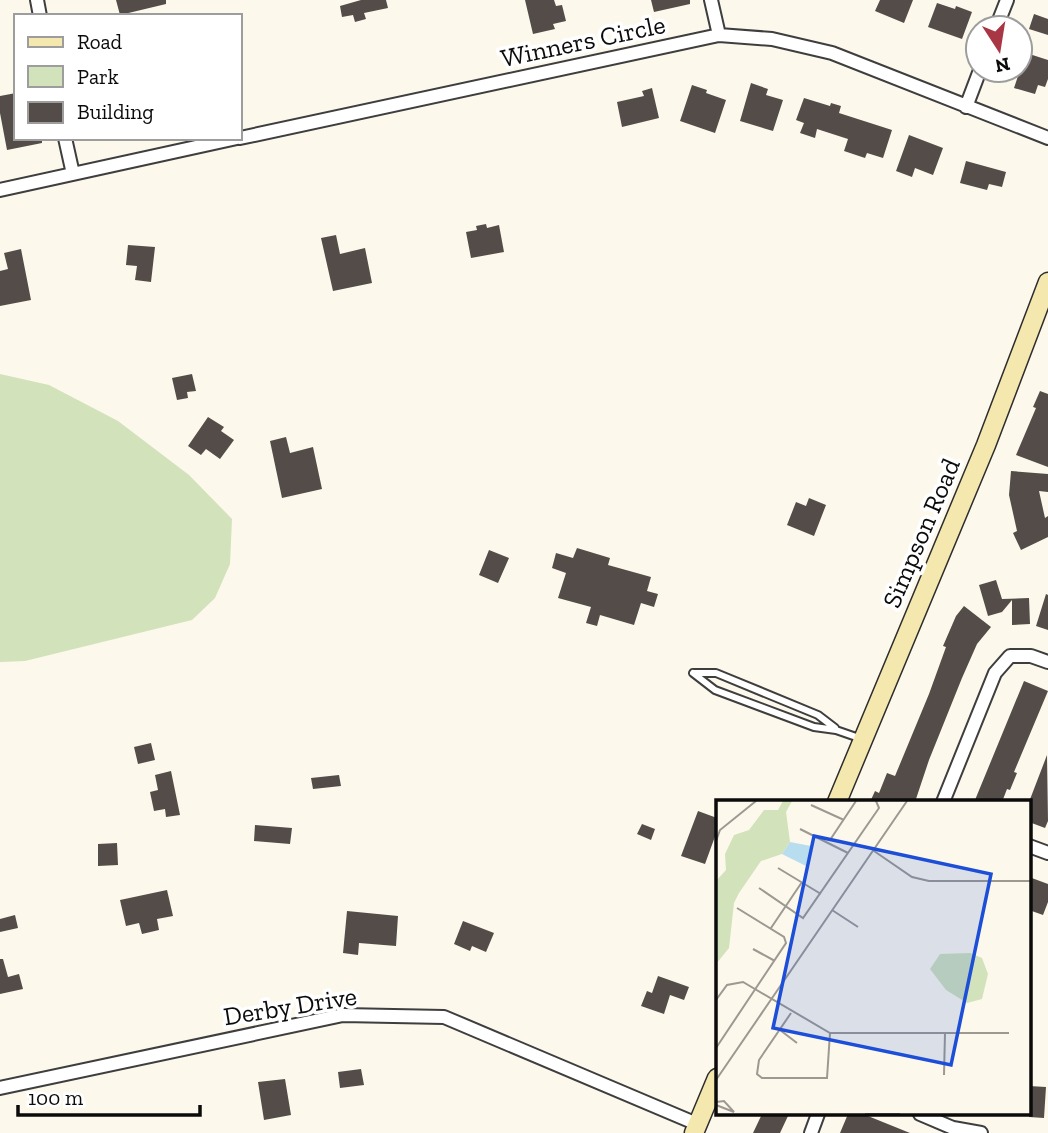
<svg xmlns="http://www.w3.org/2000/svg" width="1048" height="1133" font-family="'Zilla Slab',serif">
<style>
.green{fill:#d2e2ba}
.building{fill:#534c49}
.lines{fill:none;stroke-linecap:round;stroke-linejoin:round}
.lane-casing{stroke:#3e3e3e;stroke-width:10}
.street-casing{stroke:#3e3e3e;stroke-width:16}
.secondary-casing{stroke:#2d2d2d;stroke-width:21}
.lane{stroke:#fff;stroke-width:6}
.street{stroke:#fff;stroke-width:12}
.secondary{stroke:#f4e8af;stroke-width:18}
.labels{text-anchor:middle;stroke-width:7;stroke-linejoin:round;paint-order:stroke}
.street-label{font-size:26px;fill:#0b0b0b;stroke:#fff}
.inset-road{fill:none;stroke:#9c9992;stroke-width:2}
.view{fill:#1d4ed8;fill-opacity:0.15;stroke:#1d4ed8;stroke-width:3.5}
.inset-edge{fill:none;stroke:#0b0b0b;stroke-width:3.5}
</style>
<rect width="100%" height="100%" fill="#fdf8ec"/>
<path class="green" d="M0,374L49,385L118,421L189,475L232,519L230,564L215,598L192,620L25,661L0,662Z"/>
<path class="building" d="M116,0H166V4L120,15Z
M361,0H386L388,8L364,13L366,19L355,22L353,15L342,17L340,6Z
M525,0H554L556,6L562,5L566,21L553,24L555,29L533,34Z
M651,0H690V4L654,12Z
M880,0H913L904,23L875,11Z
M937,3L955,9L956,6L972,12L962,39L928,27Z
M1034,14L1048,19V35L1029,29Z
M1020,51L1048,60V79L1045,87L1038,85L1035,94L1014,88L1020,70Z
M751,83L768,89L766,95L783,100L773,131L740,121Z
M692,85L707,90L706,93L726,100L715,133L680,121Z
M652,88L659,118L622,127L617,102L644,96L642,91Z
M16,93V138H42V143L7,150L0,113V96Z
M804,98L830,106L831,103L841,106L839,113L892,130L883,158L867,153L865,158L844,151L848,139L817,129L815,138L800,133L804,123L796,120Z
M909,135L943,148L933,175L915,168L912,177L896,171Z
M966,161L1006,172L1002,187L989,184L987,190L960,183Z
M486,224L487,228L499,225L504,252L471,258L466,232L477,230L476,226Z
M336,235L340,254L365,248L372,283L333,291L321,238Z
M128,245L155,247L151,282L135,280L137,266L126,265Z
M21,249L31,300L0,306V271L8,269L4,253Z
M192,374L196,391L187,392L188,398L177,400L172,378Z
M1040,391L1048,394V467L1016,455L1036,408L1033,407Z
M208,417L224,427L221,431L234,440L220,459L206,449L201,455L188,446Z
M286,437L290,453L313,447L322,489L282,498L270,441Z
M1011,471L1048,474V492L1039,491L1045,518L1048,516V537L1021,550L1013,533L1017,531L1009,495Z
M809,498L826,505L814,536L787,525L796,502L806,506Z
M577,548L610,558L608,565L651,577L647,591L658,594L654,607L641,603L634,625L600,615L597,626L586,623L591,607L558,598L566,573L552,568L556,553L573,558Z
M489,550L509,558L498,583L479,575Z
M996,580L1002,599L1029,598L1030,624L1012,625V600L1002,612L988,616L979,585Z
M1046,594L1048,595V630L1036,626Z
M964,606L991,627L977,644L962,678L929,760L915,802H870L875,791L879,793L887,773L895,776L929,694L946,647L943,646L956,616Z
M1024,681L1048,691L1014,772L1017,773L1010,790L1007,789L1002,802L975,800Z
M151,743L155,760L138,764L134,747Z
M1047,755L1048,821L1045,828L1029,822V802Z
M171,771L180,815L166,817L165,809L154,811L150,792L158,790L155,775Z
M339,775L341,786L313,789L311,778Z
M698,811L717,818V831L705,864L681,856Z
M642,824L655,829L651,840L637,834Z
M255,825L292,828L290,844L254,841Z
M117,843L118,865L98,866V844Z
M1029,877L1048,884V902L1043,915L1029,910Z
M167,890L173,916L157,919L159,930L142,934L139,923L126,926L120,900Z
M347,911L398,916L396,946L359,943L358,955L343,953Z
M15,915L18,928L0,932V919Z
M463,921L494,933L486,952L472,946L470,951L454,944Z
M0,959H3L8,977L19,974L23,989L0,994Z
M658,976L689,987L684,1000L670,995L664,1014L641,1006L647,991L652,993Z
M361,1069L364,1085L340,1088L338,1072Z
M285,1079L291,1115L264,1120L258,1082Z
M1029,1086L1046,1087L1044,1118L1029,1117Z
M762,1114H782L788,1116L780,1133H753Z
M848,1114H863L910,1133H840Z"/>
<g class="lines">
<defs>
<path id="lane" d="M693,673L715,690L814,727L836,730L862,739
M694,673H716L818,715L835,728"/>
<path id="street" d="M37,0L40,16
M711,0L719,35
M996,28L1007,0
M966,107L980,70
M65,138L73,174
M240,138L719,35L772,39L832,53L1048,138
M0,190L237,138
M943,802L995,673L1010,656H1031L1048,662
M1029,846L1048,853
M0,1088L343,1015L444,1017L697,1124
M920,1114L953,1128L981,1133
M811,1133L818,1114"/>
<path id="secondary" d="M837,802L986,445L1048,282
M694,1133L717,1078"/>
</defs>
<use href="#lane" class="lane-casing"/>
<use href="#street" class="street-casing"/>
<use href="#secondary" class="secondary-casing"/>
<use href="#lane" class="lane"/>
<use href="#street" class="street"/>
<use href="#secondary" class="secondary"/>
</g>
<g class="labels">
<g class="street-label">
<text transform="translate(583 41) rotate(-12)" y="9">Winners Circle</text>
<text transform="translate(921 533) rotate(-67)" y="9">Simpson Road</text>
<text transform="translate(290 1006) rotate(-9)" y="9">Derby Drive</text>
</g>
</g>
<g transform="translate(716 800)">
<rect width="315" height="315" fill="#fdf8ec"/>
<path d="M67,1H76L70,12L74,42L66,54L45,61L23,93L18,103L13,148L0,164V81L10,70L9,54L18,35L33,30L48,10H62ZM224,154L254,153L266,158L272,174L266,199L251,203L230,190L214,169Z" fill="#d2e2ba"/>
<path d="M74,42L95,46L90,66L66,54Z" fill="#b7ddee"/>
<path class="inset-road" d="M95,5L128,20M84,29L132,53M114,40L140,1M0,41L4,30L40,1M158,51L196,77L213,81H315M62,68L105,94M43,88L87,118L163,8L160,1M116,110L142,127M55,128L86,82M37,149L59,161M0,200L11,185L27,182L114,233H293M75,213L43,260L41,274L46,278H111L114,233M64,230L81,243M0,248L70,143L68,137L21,108M228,275L229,233M0,280L191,1M0,302L8,301L18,312L0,305M149,314H184"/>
<path class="view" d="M98,36L275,74L235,265L57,228Z"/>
<rect width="315" height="315" class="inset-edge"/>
</g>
<rect x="14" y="14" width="228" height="126" fill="#ffffff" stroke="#9d9d9d" stroke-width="2"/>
<rect x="28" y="37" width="35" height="10" fill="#f4e8af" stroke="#9d9d9d" stroke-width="2"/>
<text x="77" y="49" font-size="21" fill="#0b0b0b">Road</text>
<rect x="28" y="66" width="35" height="21" fill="#d2e2ba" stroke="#9d9d9d" stroke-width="2"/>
<text x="77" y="84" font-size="21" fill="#0b0b0b">Park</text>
<rect x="28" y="102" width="35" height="21" fill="#534c49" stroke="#9d9d9d" stroke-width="2"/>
<text x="77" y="119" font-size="21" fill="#0b0b0b">Building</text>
<g transform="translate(999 49) rotate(168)"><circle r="33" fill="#ffffff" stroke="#9d9d9d" stroke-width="2"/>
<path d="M0-5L12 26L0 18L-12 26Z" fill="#a93644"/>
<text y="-10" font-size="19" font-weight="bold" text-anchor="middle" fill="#0b0b0b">N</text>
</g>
<path d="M18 1105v10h182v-10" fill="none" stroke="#0b0b0b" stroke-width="3.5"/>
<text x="28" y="1105" font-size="21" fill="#0b0b0b" stroke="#ffffff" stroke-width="5" paint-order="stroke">100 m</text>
</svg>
